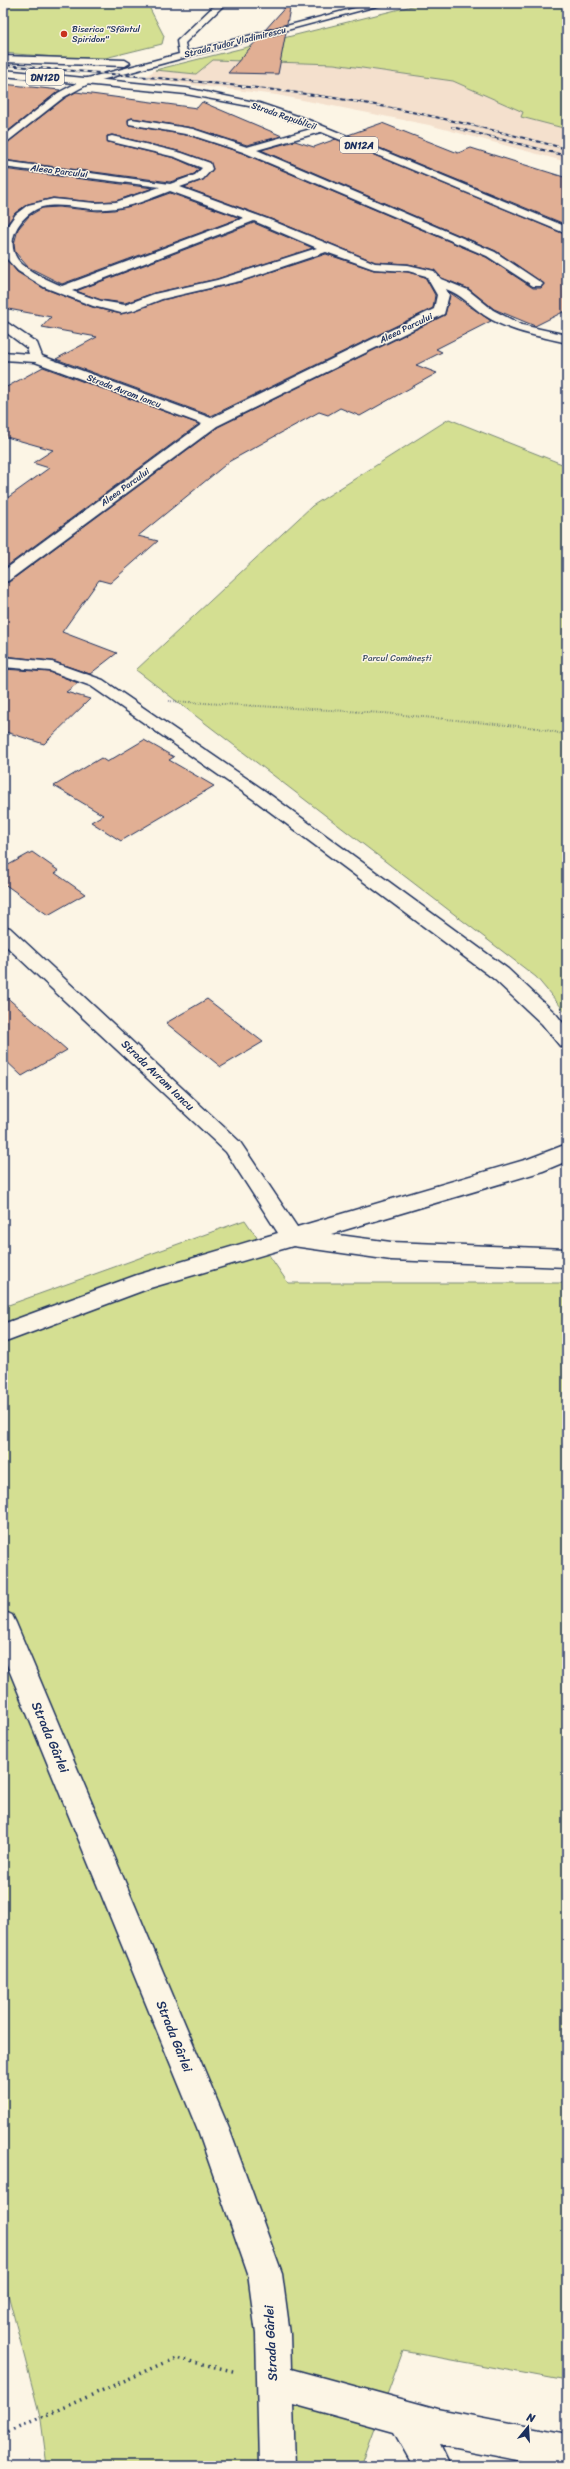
<svg xmlns="http://www.w3.org/2000/svg" width="570" height="2469" font-family="Sriracha,sans-serif">
<style>
.built{fill:#f4e0cd}
.green{fill:#d4df92;stroke:#788778}
.building{fill:#e1af94;stroke:#1b2f5e}
.lines{fill:none;stroke-linecap:round;stroke-linejoin:round}
.minor-casing{stroke:#1b2f5e;stroke-width:3}
.major-casing{stroke:#1b2f5e;stroke-width:3}
.path-far1{stroke:#1b2f5e;stroke-width:2;stroke-dasharray:0.5 2;stroke-linecap:butt}
.path{stroke:#1b2f5e;stroke-width:3.5;stroke-dasharray:1.5 4.5;stroke-linecap:butt}
.minor{fill:#fcf5e5;fill-rule:evenodd}
.major{fill:#fcf5e5;fill-rule:evenodd}
.rail-casing{stroke:#1b2f5e;stroke-width:2}
.rail{stroke:#fcf5e5;stroke-width:1.5;stroke-dasharray:4;stroke-linecap:butt}
.poi-dot{fill:#c8321e;stroke:#fcf5e5;stroke-width:1.5}
.labels{text-anchor:middle;stroke-width:3;stroke-linejoin:round;paint-order:stroke}
.far-poi-label{font-size:9px;fill:#1b2f5e;stroke:#fcf5e5;text-anchor:start}
.far-street-label{font-size:9px;fill:#1b2f5e;stroke:#fcf5e5}
.far-park-label{font-size:9px;fill:#405268;stroke:#fcf5e5}
.shield{fill:#fcf5e5;stroke:#5e6a86;stroke-width:1}
.shield-label{font-size:10px;font-weight:bold;fill:#1b2f5e}
.street-label{font-size:11px;fill:#1b2f5e;stroke:#fcf5e5}
.near-street-label{font-size:13px;fill:#1b2f5e;stroke:#fcf5e5}
</style>
<rect width="100%" height="100%" fill="#fcf5e5"/>
<filter id="ink" filterUnits="userSpaceOnUse"><feTurbulence type="fractalNoise" baseFrequency=".025" numOctaves="2"/><feDisplacementMap in="SourceGraphic" scale="8" xChannelSelector="R" yChannelSelector="G"/><feConvolveMatrix kernelMatrix="1 2 1 2 8 2 1 2 1" color-interpolation-filters="sRGB"/></filter>
<g filter="url(#ink)">
<path class="built" d="M213,60L334,64L453,81L523,112L521,117L567,129V162L429,125L277,95L142,79L155,70L196,74Z"/>
<path class="green" d="M3,3H147L164,36L162,44L105,58H69L3,53Z
M424,3H567V129L521,117L523,112L453,81L334,64L213,60L196,74L155,70Z
M449,419L567,466V1014L536,977L136,670L312,506Z
M245,1220L288,1283H567V2381L403,2351L361,2466H47L41,2420L3,2275V1307Z"/>
<path class="building" d="M289,3H291L287,24L265,30Z
M286,32L278,74L228,73L257,40Z
M3,84L60,90L3,135Z
M76,92L197,108L202,102L282,136L247,145L193,128L132,118L128,120L129,125L191,136L242,153L486,257L533,288H541L544,284L496,251L261,150L295,141L314,147L336,139L567,235V310L535,326L494,309L469,289L442,278L434,270L408,264L375,262L271,219L184,187L203,180L213,169L210,162L182,152L112,135L107,136L108,142L175,158L199,169L194,174L170,182L3,160V146L65,98Z
M382,123L458,153L471,148L567,178V225L348,135Z
M3,169L153,188L116,201L95,202L53,198L28,204L15,213L5,227L3,238Z
M170,193L240,218L62,284L28,267L15,252L14,244L18,229L29,216L42,208L58,207L98,211L114,210L139,204Z
M254,223L313,248L217,279L154,293L125,303L101,300L76,291Z
M3,254L17,272L43,288L92,307L121,314L162,300L240,282L326,254L374,270L408,272L425,277L435,295L433,308L211,416L56,359L97,337L42,327L51,317L3,308Z
M449,292L491,321L436,349L442,352L416,365L437,373L360,416L340,408L328,415L319,412L230,461L138,536L158,541L110,583L99,580L62,632L117,653L90,674L52,661L3,656V583L9,582L218,427L445,315L450,295Z
M43,367L199,424L3,569V501L49,468L33,463L53,450L3,436V389Z
M3,669L50,672L78,683L66,692L90,699L44,744L3,731Z
M144,740L174,757L169,760L214,786L121,841L91,822L103,815L54,786L101,758L107,762Z
M32,852L59,871L55,873L85,894L48,915L3,883V868Z
M3,994L67,1050L22,1076L3,1058Z
M207,999L263,1042L221,1067L166,1023Z"/>
<g class="lines">
<defs>
<path id="minor" d="M217,3H226L185,43L187,52L374,3H388L90,83L64,97L3,145V137L58,93L84,79L179,54L177,41Z
M3,56L125,60L130,63L125,66L3,62Z
M132,119L193,129L247,147L318,127H324V131L257,150L495,252L543,284L541,286H533L487,256L243,152L191,135L129,124V120Z
M112,136L182,153L210,163L212,169L203,179L180,187L270,220L375,263L408,265L434,271L441,279L468,290L493,310L522,325L567,335V343C539,336 509,332 484,315C471,306 462,295 446,289L449,295L444,314L217,426L8,581L3,582V571L202,424L35,362L3,360V352L29,354L27,348L3,330V320L37,343L42,356L211,418L434,309L437,295L426,276L408,271L374,269L326,252L240,281L162,299L134,310L121,313L93,306L44,287L18,271L6,258L3,249L6,228L16,214L28,205L53,199L95,203L116,202L160,187L3,167V161L170,184L195,175L202,168L175,157L108,141V137ZM170,191L244,218L62,286C48,280 28,272 18,260C3,240 22,213 42,207C63,202 85,211 106,209C128,208 150,199 170,191ZM254,221L317,248L217,280L154,294L125,305L101,301L72,291Z
M3,657L52,662L103,680L265,791L508,969L556,1014L567,1028V1048L560,1046L542,1024L494,979L253,799L91,686L50,671L3,667Z
M3,926L10,928L240,1142L297,1227L528,1159L567,1144V1161L543,1171L331,1234L391,1242L567,1249V1267L391,1260L293,1246L150,1288L3,1343V1324L137,1275L278,1233L226,1152L3,943Z
M3,1611L12,1615L16,1623L230,2131L282,2274L290,2334L291,2369L438,2409L567,2434V2466H548L440,2445L450,2466H413L394,2432L293,2404L295,2466H259L256,2334L248,2274L198,2131L3,1655Z"/>
<path id="major" d="M3,70L186,88L259,103L306,119L567,227V234L300,123L254,107L186,94L3,76Z"/>
</defs>
<use href="#minor" class="minor-casing"/>
<use href="#major" class="major-casing"/>
<path class="path-far1" d="M169,701L383,713L538,728L567,735"/>
<path class="path" d="M3,2434L176,2358L237,2372"/>
<use href="#minor" class="minor"/>
<use href="#major" class="major"/>
<defs>
<path id="rail" d="M3,65C113,74 224,82 334,98C413,110 490,129 567,149
M452,127L567,156"/>
</defs>
<use href="#rail" class="rail-casing"/>
<use href="#rail" class="rail"/>
</g>
</g>
<circle class="poi-dot" cx="64" cy="34" r="4"/>
<g class="labels">
<g class="far-poi-label">
<text x="72" y="32">Biserica "Sfântul<tspan x="72" dy="10">Spiridon"</tspan></text>
</g>
<g class="far-street-label">
<text transform="translate(235 42) rotate(-14)" y="3">Strada Tudor Vladimirescu</text>
<text transform="translate(284 116) rotate(19)" y="3">Strada Republicii</text>
<text transform="translate(59 171) rotate(7)" y="3">Aleea Parcului</text>
<text transform="translate(406 328) rotate(-26)" y="3">Aleea Parcului</text>
<text transform="translate(124 391) rotate(21)" y="3">Strada Avram Iancu</text>
<text transform="translate(125 487) rotate(-36)" y="3">Aleea Parcului</text>
</g>
<g class="far-park-label">
<text x="397" y="661">Parcul Comănești</text>
</g>
<g class="shield">
<rect x="26" y="69" width="38" height="16" rx="3"/>
<rect x="340" y="137" width="38" height="16" rx="3"/>
</g>
<g class="shield-label">
<text x="45" y="81">DN12D</text>
<text x="359" y="149">DN12A</text>
</g>
<g class="street-label">
<text transform="translate(158 1075) rotate(44)" y="4">Strada Avram Iancu</text>
</g>
<g class="near-street-label">
<text transform="translate(51 1737) rotate(67)" y="5">Strada Gârlei</text>
<text transform="translate(175 2036) rotate(68)" y="5">Strada Gârlei</text>
<text transform="translate(270 2343) rotate(-93)" y="5">Strada Gârlei</text>
</g>
</g>
<rect width="570" height="2469" fill="none" stroke="#fcf5e5" stroke-width="16"/>
<rect x="8" y="8" width="554" height="2453" fill="none" stroke="#1b2f5e" stroke-width="1.5" filter="url(#ink)"/>
<g transform="translate(528 2427) rotate(18)" stroke="#fcf5e5" stroke-width="3" paint-order="stroke">
<path d="M0-3L7 15L0 10L-7 15Z" fill="#1b2f5e"/>
<text y="-6" font-size="11" font-weight="bold" text-anchor="middle" fill="#1b2f5e">N</text>
</g>
</svg>
